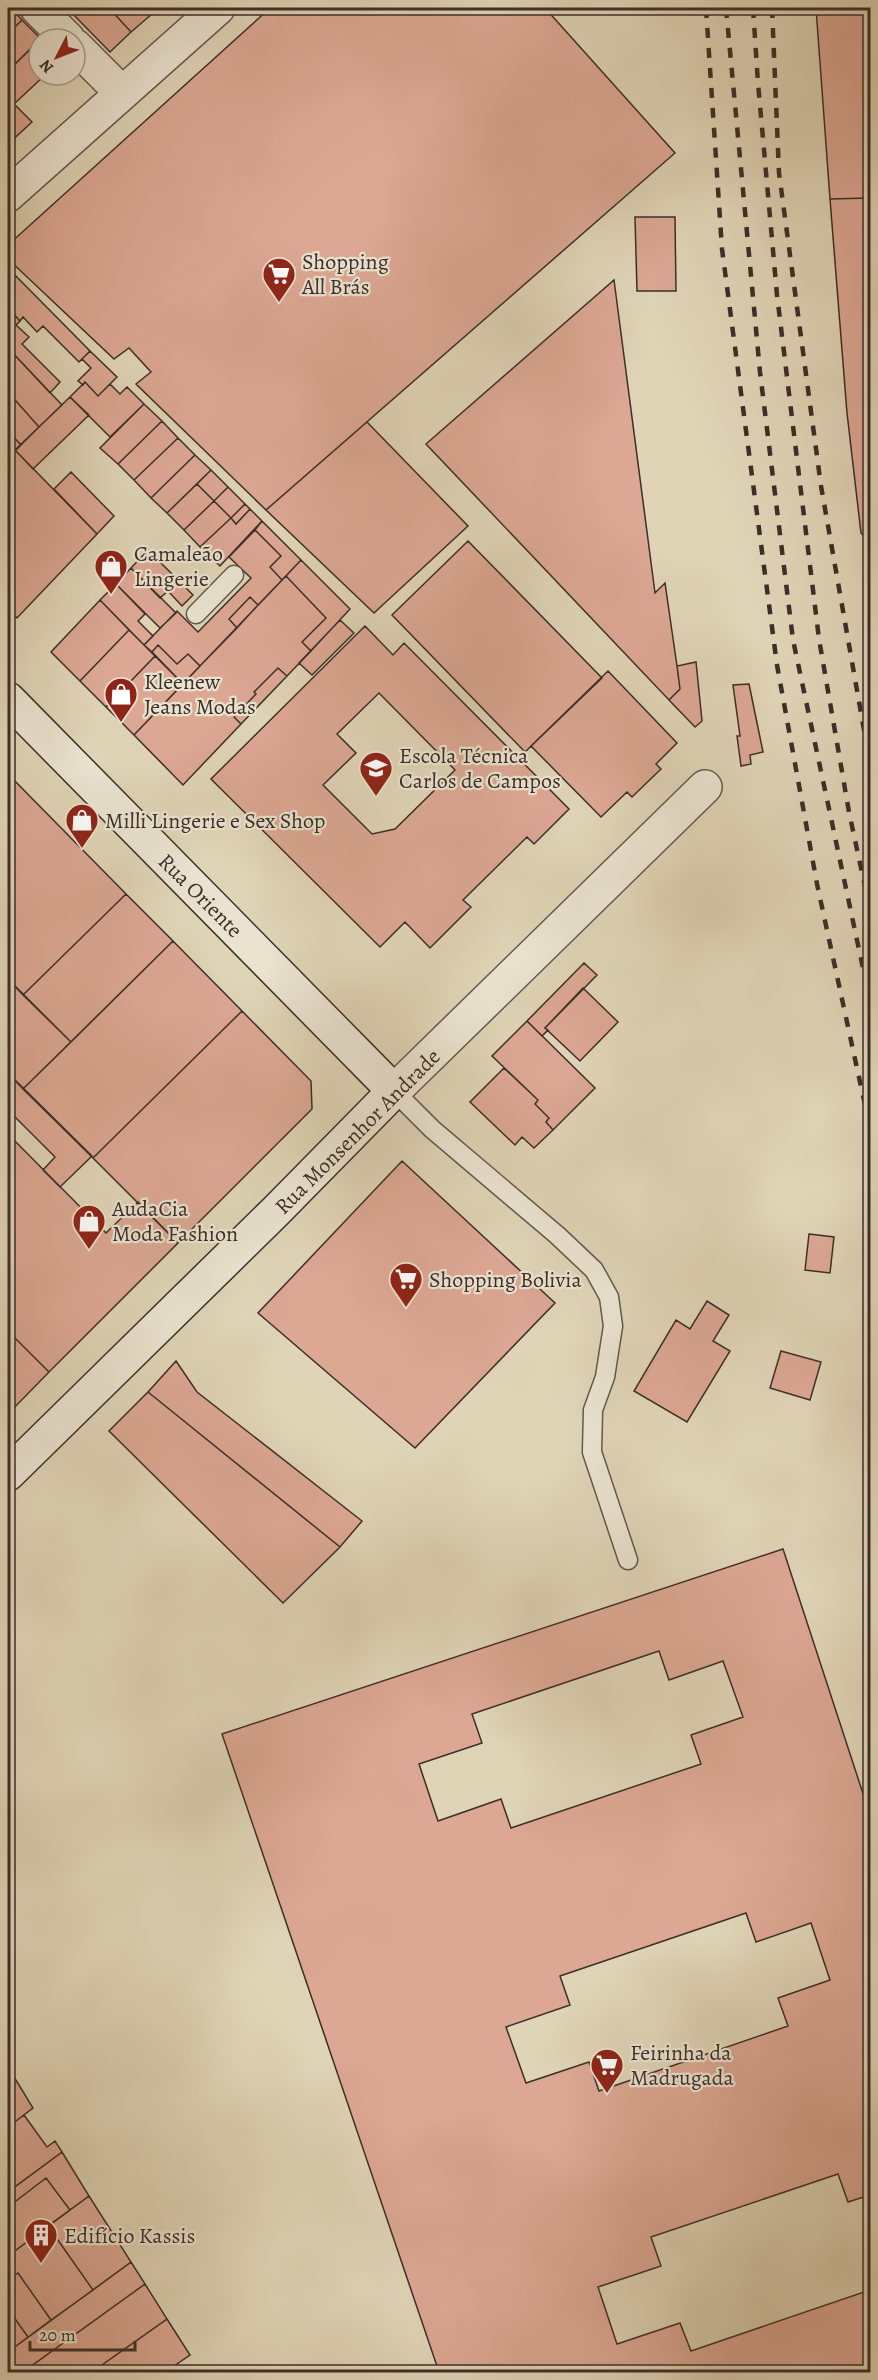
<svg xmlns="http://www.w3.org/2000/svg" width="878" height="2380" font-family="Alegreya,serif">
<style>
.building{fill:#dca793;stroke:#3d2e28;stroke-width:1.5;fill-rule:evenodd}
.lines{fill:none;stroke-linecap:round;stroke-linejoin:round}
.service-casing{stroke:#66584c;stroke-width:21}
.minor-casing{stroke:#66584c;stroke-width:36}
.secondary-casing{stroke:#3d2e28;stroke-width:36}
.service{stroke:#eae3d0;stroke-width:18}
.minor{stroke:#eae3d0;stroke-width:33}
.secondary{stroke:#eae3d0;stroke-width:33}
.rail{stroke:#3d2e28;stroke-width:4.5;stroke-dasharray:10 10;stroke-linecap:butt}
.labels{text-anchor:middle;stroke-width:4.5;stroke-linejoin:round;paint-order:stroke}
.poi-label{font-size:22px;fill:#3d2e28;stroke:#eae3d0;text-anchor:start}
.street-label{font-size:22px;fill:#3d2e28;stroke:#eae3d0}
</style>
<rect width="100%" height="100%" fill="#dfd4b6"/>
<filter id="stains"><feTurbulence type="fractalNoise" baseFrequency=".00333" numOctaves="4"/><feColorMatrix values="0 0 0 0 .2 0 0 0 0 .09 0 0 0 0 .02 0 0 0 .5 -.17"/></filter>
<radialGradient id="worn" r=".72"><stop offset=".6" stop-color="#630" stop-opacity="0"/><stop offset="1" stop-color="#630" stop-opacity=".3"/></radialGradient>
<path class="building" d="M8,8H11L22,20L8,34Z
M67,8H109L131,32L110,52Z
M109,8H146L152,14L131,32Z
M270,8H545L675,153L266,510L136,384L151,372L129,348L114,359L8,259V245Z
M816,8H870V198L830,199Z
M22,20L41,39L8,71V34Z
M39,40V75H45L14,104L8,98V71Z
M8,98L32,122L8,144Z
M870,198V543L861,533L847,413L830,199Z
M635,217H675L676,291H637Z
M8,268L90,351L79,362L43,326L37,332L23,317L20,321L8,308Z
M614,280L655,593L665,583L677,666L680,689L669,700L426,444Z
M8,308L20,321L16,325L29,337L22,344L60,382L50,393L8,348Z
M8,348L62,405L39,427L8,392Z
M90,351L117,377L98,396L85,382L83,385L78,381L91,368L82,359Z
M85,382L98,396L110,384L120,394L127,387L144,404L110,437L70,397Z
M8,392L39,427L21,445L8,431Z
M70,397L89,415L33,469L15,450Z
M144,404L162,421L118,464L100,448Z
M162,421L178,438L134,480L118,464Z
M367,422L468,526L374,613L266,510Z
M8,431L21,445L11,455L8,451Z
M178,438L195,455L151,498L134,480Z
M15,450L97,534L17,618L8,608V517L11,513L8,509V458Z
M195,455L211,470L167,513L151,498Z
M211,470L228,487L214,501L197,484Z
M71,472L114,516L97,534L54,489Z
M197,484L214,501L184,530L167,513Z
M228,487L245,504L231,518L214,501Z
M214,501L231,518L200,547L184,530Z
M245,504L250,509L236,524L231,518Z
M250,509L262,521L220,566L200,547L231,518L236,524Z
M262,521L301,560L282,580L270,567L281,556L255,530Z
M255,530L281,556L270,567L282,580L258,605L250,597L229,619L237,628L200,666L188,654L177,664L158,645L152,652L144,645L177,611L198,632L251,578L229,557Z
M468,541L602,678L525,752L392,615Z
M148,550L193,595L182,606L168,591L160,598L131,568Z
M301,560L350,609L311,651L302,642L326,618L286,576Z
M131,568L176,613L160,628L116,584Z
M286,576L326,618L302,642L311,651L287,676L278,668L254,692L256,694L234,717L241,724L183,785L134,735Z
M116,584L145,614L138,621L153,636L144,645L100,600Z
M250,597L258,605L237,628L229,619Z
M100,600L129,630L80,681L51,652Z
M340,620L354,633L312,675L299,663Z
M365,626L393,655L404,643L569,809L534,844L527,837L463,900L471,907L430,948L405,922L380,947L211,779ZM379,693L455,770L395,829L372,834L323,785L356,753L337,734Z
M129,630L155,656L106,707L80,681Z
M158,645L177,664L188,654L200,666L183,684L152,652Z
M155,656L183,684L134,735L106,707Z
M696,662L702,721L695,727L669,700L680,689L677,666Z
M278,668L287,676L241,724L234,717L256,694L254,692Z
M608,671L677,743L656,764L661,769L632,797L627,792L601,817L531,746Z
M749,684L763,752L750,755L751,764L741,766L737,736H740L733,685Z
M8,774L126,894L23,995L8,979Z
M126,894L173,941L71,1042L23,995Z
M173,941L242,1011L93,1158L23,1089Z
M584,963L597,975L545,1028L548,1030L542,1036L527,1021Z
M8,979L71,1042L23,1089L8,1073Z
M583,988L618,1022L580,1061L545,1028Z
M242,1011L311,1081L312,1109L178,1243L93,1158Z
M527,1021L595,1088L553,1130L546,1122L549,1118L535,1104L538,1100L492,1056Z
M504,1068L538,1100L535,1104L549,1118L546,1122L553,1130L534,1148L522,1137L515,1145L470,1102Z
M8,1073L92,1156L60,1187L43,1170L55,1157L8,1110Z
M8,1134L106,1233L138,1202L178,1243L49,1372L8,1331Z
M402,1161L555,1303L415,1448L258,1313Z
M809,1234L834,1237L830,1273L805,1270Z
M707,1301L729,1315L713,1341L730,1351L687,1422L634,1391L676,1320L690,1329Z
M8,1331L49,1372L8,1414Z
M781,1351L821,1362L810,1400L770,1388Z
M176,1361L197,1392L362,1521L340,1547L148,1392Z
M148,1392L340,1547L283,1603L109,1431Z
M783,1549L870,1815V2372H439L222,1734Z
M659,1651L669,1680L723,1661L743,1717L691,1735L701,1764L511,1828L501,1799L438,1821L419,1764L482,1743L472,1714Z
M746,1913L756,1942L811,1923L830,1980L778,1998L788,2026L599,2091L589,2062L526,2083L506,2027L570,2005L560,1976Z
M8,2067L33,2108L8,2127Z
M24,2115L47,2147L55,2141L62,2152L8,2192V2127Z
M62,2152L89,2196L70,2210L46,2178L8,2207V2192Z
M838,2174L848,2202L870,2195V2290L691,2351L680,2323L617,2344L598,2287L661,2266L651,2237Z
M46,2178L70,2210L8,2256V2207Z
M89,2196L131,2262L93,2290L48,2226Z
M48,2226L93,2290L51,2320L18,2273L8,2280V2256Z
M131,2262L145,2284L23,2372H8V2352Z
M18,2273L51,2320L28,2337L8,2309V2280Z
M145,2284L167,2319L92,2372H23Z
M8,2309L28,2337L8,2352Z
M167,2319L190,2355L165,2372H92Z"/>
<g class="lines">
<defs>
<path id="service" d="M196,614L234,575
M394,1091L432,1129L557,1235L594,1270L609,1297L613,1326L605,1377L593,1410L592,1452L628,1560"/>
<path id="minor" d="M37,8L68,39
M75,46L121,92
M8,195L218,8
M394,1091L705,787"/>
<path id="secondary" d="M8,699L394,1091L276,1211L8,1474"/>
</defs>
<use href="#service" class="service-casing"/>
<use href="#minor" class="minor-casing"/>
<use href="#secondary" class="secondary-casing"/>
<use href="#service" class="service"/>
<use href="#minor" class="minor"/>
<use href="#secondary" class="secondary"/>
<path class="rail" d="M706,8L722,249L777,665L817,884L870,1128
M726,8L760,372L793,640L870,1001
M753,8L758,83L777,295L819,639L849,812L870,910
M772,8L779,173L821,486L870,764"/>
</g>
<defs>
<symbol id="supermarket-pin" viewBox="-11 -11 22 30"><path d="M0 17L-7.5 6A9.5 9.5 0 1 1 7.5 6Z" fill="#8f2418" stroke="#eae3d0"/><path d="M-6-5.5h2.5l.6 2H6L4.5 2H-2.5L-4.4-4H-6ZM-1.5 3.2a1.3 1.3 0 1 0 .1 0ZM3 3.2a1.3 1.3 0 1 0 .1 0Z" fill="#fff"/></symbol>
<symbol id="shop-pin" viewBox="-11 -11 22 30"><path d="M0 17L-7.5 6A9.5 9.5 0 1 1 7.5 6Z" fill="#8f2418" stroke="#eae3d0"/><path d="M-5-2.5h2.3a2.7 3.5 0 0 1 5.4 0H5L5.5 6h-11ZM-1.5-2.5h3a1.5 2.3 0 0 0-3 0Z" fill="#fff"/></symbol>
<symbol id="university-pin" viewBox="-11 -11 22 30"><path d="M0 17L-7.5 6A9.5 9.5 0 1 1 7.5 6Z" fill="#8f2418" stroke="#eae3d0"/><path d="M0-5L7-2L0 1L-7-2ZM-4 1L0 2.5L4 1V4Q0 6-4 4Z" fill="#fff"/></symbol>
<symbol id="building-pin" viewBox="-11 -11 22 30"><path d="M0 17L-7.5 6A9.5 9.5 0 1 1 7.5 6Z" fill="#8f2418" stroke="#eae3d0"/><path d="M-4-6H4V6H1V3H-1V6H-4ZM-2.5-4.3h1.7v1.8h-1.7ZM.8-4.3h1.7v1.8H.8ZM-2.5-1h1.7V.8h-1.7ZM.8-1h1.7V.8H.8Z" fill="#fff"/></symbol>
</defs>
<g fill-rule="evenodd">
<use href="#supermarket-pin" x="260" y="255" width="38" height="52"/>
<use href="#shop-pin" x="92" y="547" width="38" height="52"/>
<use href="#shop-pin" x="102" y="675" width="38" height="52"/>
<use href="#university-pin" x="357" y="749" width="38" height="52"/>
<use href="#shop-pin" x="63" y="801" width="38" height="52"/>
<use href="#shop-pin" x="70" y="1202" width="38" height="52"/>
<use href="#supermarket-pin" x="387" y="1260" width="38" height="52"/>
<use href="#supermarket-pin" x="588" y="2046" width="38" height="52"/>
<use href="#building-pin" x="22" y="2216" width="38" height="52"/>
</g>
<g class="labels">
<g class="poi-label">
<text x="302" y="269">Shopping<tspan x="302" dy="25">All Brás</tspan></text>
<text x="134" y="561">Camaleão<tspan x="134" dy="25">Lingerie</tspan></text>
<text x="144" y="689">Kleenew<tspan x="144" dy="25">Jeans Modas</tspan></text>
<text x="399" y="763">Escola Técnica<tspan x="399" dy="25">Carlos de Campos</tspan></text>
<text x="105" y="828">Milli Lingerie e Sex Shop</text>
<text x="112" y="1216">AudaCia<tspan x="112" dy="25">Moda Fashion</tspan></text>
<text x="429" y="1287">Shopping Bolivia</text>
<text x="630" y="2060">Feirinha da<tspan x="630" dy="25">Madrugada</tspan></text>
<text x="64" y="2243">Edifício Kassis</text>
</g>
<g class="street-label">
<text transform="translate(201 895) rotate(45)" y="8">Rua Oriente</text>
<text transform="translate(357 1131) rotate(-45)" y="8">Rua Monsenhor Andrade</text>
</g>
</g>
<rect width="878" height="2380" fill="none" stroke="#dfd4b6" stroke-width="30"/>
<rect x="9" y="9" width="860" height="2362" fill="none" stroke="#3d2e28" stroke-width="3"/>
<rect x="15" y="15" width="848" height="2350" fill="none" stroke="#3d2e28" stroke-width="1.5"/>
<g transform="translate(57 57) rotate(228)"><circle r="28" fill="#eae3d0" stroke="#a59b8d" stroke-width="1.5"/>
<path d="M0-4.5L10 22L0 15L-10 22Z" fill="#8f2418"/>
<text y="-9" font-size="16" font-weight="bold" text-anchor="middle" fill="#3d2e28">N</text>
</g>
<path d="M30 2341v9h105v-9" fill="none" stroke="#3d2e28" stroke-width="3"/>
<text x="39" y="2341" font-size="18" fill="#3d2e28" stroke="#eae3d0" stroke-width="4.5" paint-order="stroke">20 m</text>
<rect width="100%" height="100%" filter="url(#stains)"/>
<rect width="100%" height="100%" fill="url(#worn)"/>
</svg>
